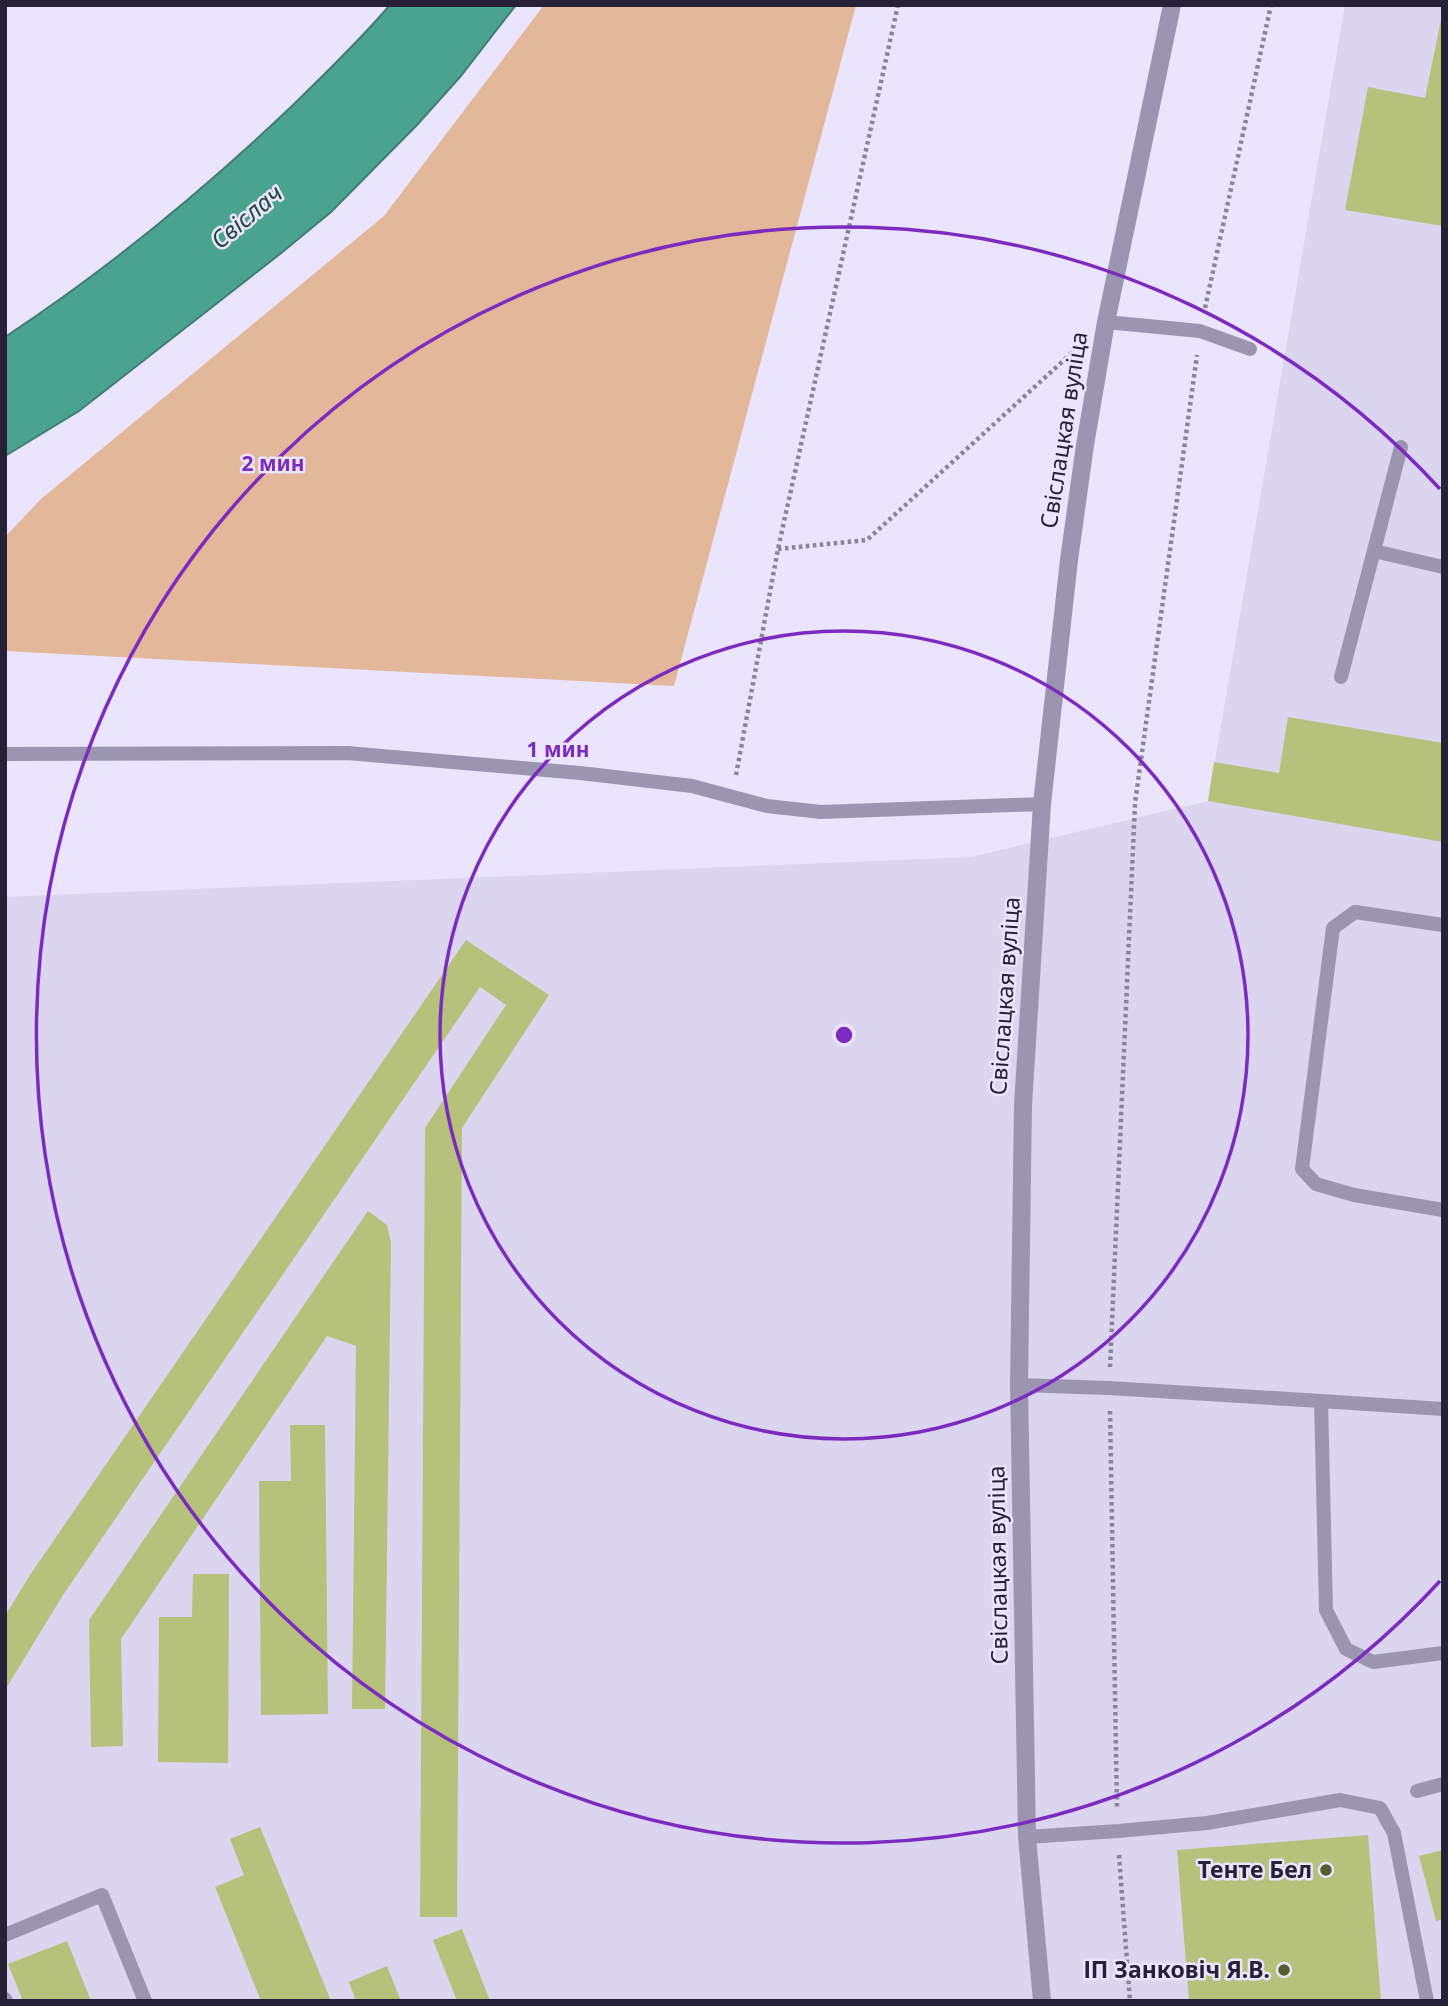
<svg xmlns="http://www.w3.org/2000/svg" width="1448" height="2006" font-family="'Noto Sans',sans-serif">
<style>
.built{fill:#dbd5f0}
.green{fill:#e3b799}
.water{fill:#4aa38f;stroke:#407c75;stroke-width:2}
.building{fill:#b6c17c}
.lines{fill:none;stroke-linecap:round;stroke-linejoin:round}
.path{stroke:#8a849b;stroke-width:4.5;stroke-dasharray:3.5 3.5;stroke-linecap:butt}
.service{stroke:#9c95b1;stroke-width:14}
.tertiary{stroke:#9c95b1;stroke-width:18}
.ring{fill:none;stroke:#7b2cbf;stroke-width:3.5}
.poi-dot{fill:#565d2c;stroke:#eae4fd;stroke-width:2.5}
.labels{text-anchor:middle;stroke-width:5;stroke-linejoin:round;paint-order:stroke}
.street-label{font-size:23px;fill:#272137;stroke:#eae4fd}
.poi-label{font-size:23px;font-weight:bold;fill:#272137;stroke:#eae4fd;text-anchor:end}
.water-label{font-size:24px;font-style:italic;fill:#20483f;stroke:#eae4fd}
.centre{fill:#7b2cbf;stroke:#eae4fd;stroke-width:3.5}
.ring-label{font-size:21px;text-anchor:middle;font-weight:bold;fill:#7b2cbf;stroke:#eae4fd;stroke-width:5;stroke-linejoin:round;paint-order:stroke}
</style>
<rect width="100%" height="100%" fill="#eae4fd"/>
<path class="built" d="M1345,5H1443V2001H5V897L971,857L1208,801Z"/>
<path class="green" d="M544,5H856L674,686L5,651V537L41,499L384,216Z"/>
<path class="water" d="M390,5H516L460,77L417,125L331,212L280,254L79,411L5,456V337C108,269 204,190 293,105C326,73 360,40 390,5Z"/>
<path class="building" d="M1442,15L1443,226L1345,210L1368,87L1425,98Z
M1288,717L1443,743V842L1208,801L1214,762L1279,773Z
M466,940L549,995L462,1128L457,1917H420L425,1128L506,1005L480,987L63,1595L5,1690V1616L30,1575Z
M368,1211L387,1225L391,1242L385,1709H352L356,1346L327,1336L121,1639L123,1746L91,1747L89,1620Z
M290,1425H325L328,1714L261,1715L259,1481H291Z
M193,1574H229L228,1763L158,1762L159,1617H192Z
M260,1827L331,2001H261L215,1887L244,1875L230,1839Z
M1368,1835L1381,2001H1189L1177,1850Z
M1443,1850V1919L1436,1921L1419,1856Z
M462,1929L490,2001H457L433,1940Z
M67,1941L91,2001H23L8,1964Z
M387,1966L401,2001H356L349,1982Z"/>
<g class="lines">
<path class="path" d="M1205,308L1271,5
M778,549L867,540L1074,351
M736,775L778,549L898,5
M1110,1367L1135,803L1197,355
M1110,1411L1117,1808
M1119,1855L1130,2001"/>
<path class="service" d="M1106,322L1200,331L1250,349
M1374,551L1443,567
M1341,677L1401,447
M5,754L347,753L580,773L692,786L767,806L821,812L1042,804
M1443,925L1355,912L1333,928L1302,1169L1316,1184L1354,1195L1443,1210
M1019,1385L1109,1388L1321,1401L1326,1610L1346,1649L1373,1662L1443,1653
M1321,1401L1443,1409
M1417,1791L1443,1784
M1027,1837L1118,1831L1207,1823L1340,1800L1380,1808L1394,1833L1427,2001
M5,1935L102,1895L145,2001
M5,1999L6,2001"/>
<path class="tertiary" d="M1042,2001L1027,1837L1019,1385L1023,1105L1042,804L1069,560L1085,445L1106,322L1172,5"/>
</g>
<g class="ring">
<circle cx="844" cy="1035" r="404"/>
<path d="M1440 1581A808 808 0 1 1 1440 489"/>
</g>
<g class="poi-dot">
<circle cx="1326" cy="1870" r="7"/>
<circle cx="1284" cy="1970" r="7"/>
</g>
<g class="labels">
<g class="street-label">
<text transform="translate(1064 430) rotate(-81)" y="8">Свіслацкая вуліца</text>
<text transform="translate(1005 996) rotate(-86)" y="8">Свіслацкая вуліца</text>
<text transform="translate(998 1565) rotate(-91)" y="8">Свіслацкая вуліца</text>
</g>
<g class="poi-label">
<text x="1312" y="1878">Тенте Бел</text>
<text x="1270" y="1978">ІП Занковіч Я.В.</text>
</g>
<g class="water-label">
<text transform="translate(247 217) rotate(-40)" y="8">Свіслач</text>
</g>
</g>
<circle cx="844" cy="1035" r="10" class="centre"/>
<g class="ring-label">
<text x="273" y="471">2 мин</text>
<text x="558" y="757">1 мин</text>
</g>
<rect width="1448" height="2006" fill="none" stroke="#272137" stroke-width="14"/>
</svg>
